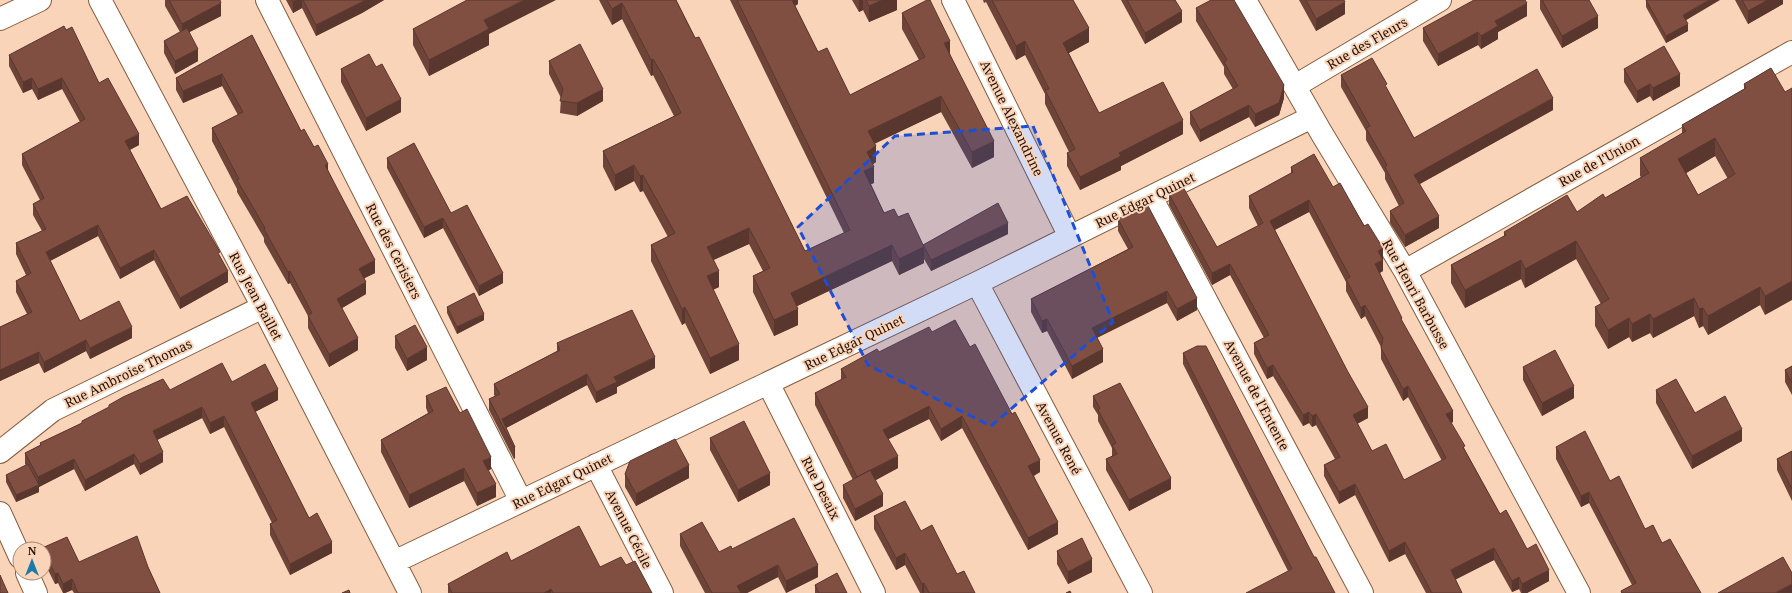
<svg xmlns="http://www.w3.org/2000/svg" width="1792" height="593" font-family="'Noto Serif',serif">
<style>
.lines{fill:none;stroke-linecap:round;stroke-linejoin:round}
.minor-casing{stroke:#865d3f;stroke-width:24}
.minor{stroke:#fff;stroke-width:22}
.wall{fill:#6e4439;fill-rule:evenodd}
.shaded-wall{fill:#5a372e}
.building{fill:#804f42;stroke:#5a372e;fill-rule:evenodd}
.marked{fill:#1d4ed8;fill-opacity:0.2;stroke:#1d4ed8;stroke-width:3;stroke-dasharray:8 5;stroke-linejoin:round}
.labels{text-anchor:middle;stroke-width:4;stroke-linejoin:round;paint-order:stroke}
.street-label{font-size:13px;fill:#211005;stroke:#fad4b9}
</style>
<rect width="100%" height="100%" fill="#fad4b9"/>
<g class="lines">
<defs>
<path id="minor" d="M100,0L263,307L410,593
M267,0L521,501
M953,0L1070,237
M1245,0L1322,134L1405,271L1579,593
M0,19L40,0
M1295,86L1440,0
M1151,197L1362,593
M1405,271L1792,52
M977,283L1141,593
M768,383L874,593
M0,452L53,410L263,307
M596,465L662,593
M0,513L20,557
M394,562L977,283L1312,117
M27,573L36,593"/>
</defs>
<use href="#minor" class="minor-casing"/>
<use href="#minor" class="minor"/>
</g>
<path class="wall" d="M165,0H220L221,16L189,32L198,61L175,74L164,53V41L180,32L165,6Z
M286,0H384L362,13L316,36L302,8L293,13Z
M599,0H676L805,251L844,233L730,0H798V4L795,6L818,52L850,95L919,60L902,29V13L950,54L994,157L972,168L941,112L875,143L876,162L873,164L874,183L871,184L884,213L898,217L923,245L1008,234L931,271L924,259V263L899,275L892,261L797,306L798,325L774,336L753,292V276L763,271L749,244L713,260L719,287L713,290L739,360L710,374L685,323L682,325L651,261V245L668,237L643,191L640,192L634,181L615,191L603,167V151L674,116L653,75L651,76L622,19L612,25Z
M852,0H897V10L869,22L863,10L859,12Z
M983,0H1073L1089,42L1069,53L1099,113L1183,134L1121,166V170L1080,190L1067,166V153L1069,152L1045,104V94L1025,55L1016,60L986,2L984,3Z
M1121,0H1175L1182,22L1145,44Z
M1299,0H1344L1345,14L1316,31Z
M1540,0H1589L1598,28L1562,48L1540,9Z
M1646,0L1685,20L1688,31L1666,43L1646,7Z
M1735,0H1783V4L1748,24Z
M1196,8L1284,98L1279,115L1255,127L1249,117L1200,142L1190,124V112L1233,89L1224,74V67L1196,21Z
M1527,16L1498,32V39L1481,49L1478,45L1438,66L1423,41V28Z
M413,29L489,34V45L429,76L413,45Z
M252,35L301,131L314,147L328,170L375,273L364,278L366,294L342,308L358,350L329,367L308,328V316L290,283L288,284L264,242V238L237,192V189L212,141V128L238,115L222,86L183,103L176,90V78Z
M9,55L99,83L139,145L130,150L161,209L220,256L228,282L180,309L154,260L120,279L98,236L50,261L80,321L132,338L90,359L86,351L44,373L39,363L0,381V327L27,314L16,292V281L26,275L16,254V243L42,231L33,215V204L40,200L22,165V154L80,122L62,89L38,100L32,89L23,93L9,66Z
M549,61L603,101L577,116L560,113L561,98L549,74Z
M1771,68L1765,315L1760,305L1708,335L1703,326L1699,328L1694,316L1653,338L1650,333L1632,342L1629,337L1608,349L1595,326V307L1601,304L1576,259L1525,288L1521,279L1465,308L1451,283V265L1504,236V232L1577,212L1605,198L1641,177L1640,176V158L1682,134V125L1744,89V84ZM1715,156L1728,179L1698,195L1686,173Z
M341,69L401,112L366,131L341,82Z
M1624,69L1680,86L1653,101L1650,96L1637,103L1624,82Z
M1341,75L1387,89L1414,138L1553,110L1420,184L1439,228L1405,247L1390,223V211L1399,206L1385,179V173L1366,140V131L1341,87Z
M387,158L451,213L503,283L479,296L443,228L424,238L387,168Z
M1291,167L1333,187L1383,259V271L1380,273L1402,322L1453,422L1451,423L1465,450L1500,514L1527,549L1549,581L1527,593H1521L1519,589L1512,592L1494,560L1455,579L1462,593H1426L1405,554L1389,562L1355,495L1339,504L1324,476V465L1335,459L1316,425L1312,427L1309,423L1303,426L1273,376L1267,379L1254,354V343L1264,338L1230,275L1212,285L1169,205V194L1217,247L1258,226L1249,208V196L1291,173ZM1309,212L1346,282V291L1361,319L1365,316L1381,347V359L1403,401L1408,397L1442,461L1404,480L1372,451L1357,424L1368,418L1275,230Z
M1118,219L1197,310L1177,321L1167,303L1097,338L1103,362L1072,379L1047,331L1042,333L1031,312V299L1128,249L1118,231Z
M447,307L484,320L457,334L447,313Z
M932,332L970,347L1040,472L1034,476L1058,534L1028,550L962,428L941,441L929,419L888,439L898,468L875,480L883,506L855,521L843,498V485L853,480L815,405V393L841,380V369L879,352Z
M395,336L427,360L407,371L395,348Z
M557,343L655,368L617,387V393L596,403L587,385L506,428L515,447V458L514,459L489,410V399L495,396L494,395V384L557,351Z
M1183,353L1314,557L1288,571L1183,364Z
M1792,366V395L1785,382V370Z
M1523,367L1574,398L1542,416L1523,380Z
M232,382L278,400L255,412L309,518L332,553L290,575L270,535V524L272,523L224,427L210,434L202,418L157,440L163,462L140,475L134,464L85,491L74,469L39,487V492L16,502L6,482V475L26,465L25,464V453L40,445V443L82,423V421L170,390Z
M1656,390L1695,413L1742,441L1692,469L1656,403Z
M426,396L460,413L491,469L488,471L496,497L477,506L464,481L409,508L381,452V440L428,413L426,408Z
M1093,396L1171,489L1129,511L1106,470V459L1112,456V448L1098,421V415L1093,407Z
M710,438L770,485L738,502L710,450Z
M1556,447L1610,481L1645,529L1662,543L1701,593H1621V591L1632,585L1589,503L1581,507L1556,459Z
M1792,451V501L1777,470V459Z
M625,474L689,478L636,506L625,487Z
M874,516L921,531L957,574L975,593H920L905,565L896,570L874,529Z
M680,534L719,552L732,549L818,577L786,593L778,577L747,593H705L680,546Z
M44,549L79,562L148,567L160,593H74L72,590L65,593H63L58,583L55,584L44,562Z
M1057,551L1092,572L1068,584L1057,564Z
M511,561L600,567L626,565L652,593H448V584Z
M815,585L847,593H815Z"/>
<path class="shaded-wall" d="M297,0H302V8L293,13V2Z
M366,0H384L362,13L316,36V25Z
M524,0H556L489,34V45L429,76V60L484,20Z
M789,0H798V4L789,9Z
M859,0H863V10L859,12Z
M883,0H897V10L869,22V6Z
M1709,0H1720L1683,22V15Z
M1768,0H1783V4L1748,24V11Z
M1345,2V14L1316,31V19Z
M221,3V16L182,36V24Z
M622,3V19L612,25V9Z
M1527,3V16L1498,32V39L1481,49V36L1495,21Z
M1182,11V22L1145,44V33Z
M1598,16V28L1562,48V36Z
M1688,24V31L1666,43V36Z
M1089,28V42L1063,56V43Z
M1478,32V45L1438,66V54Z
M950,41V57L944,43Z
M1025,41V55L1016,60V46Z
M198,49V61L175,74V61Z
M653,59V75L651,76V60Z
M222,74V86L183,103V91Z
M1680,74V86L1653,101V88Z
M32,78V89L23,93V82Z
M62,78V89L38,100V89Z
M1650,84V96L1637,103V91Z
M1284,85V98L1279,115L1255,127V114Z
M603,89V101L577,116V103Z
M941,96V112L868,147V131Z
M1553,98V110L1414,187V175Z
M401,99V112L366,131V118Z
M1249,105V117L1200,142V130Z
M1183,120V134L1121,166V170L1080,190V177L1119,153Z
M139,134V145L125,152V141Z
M1715,138V156L1678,178V159Z
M994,141V157L972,168V152Z
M876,146V162L867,168V152Z
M328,164V176L325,165Z
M634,165V181L615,191V175Z
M874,167V183L864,187V171Z
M643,175V191L640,192V176Z
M1309,200V212L1270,232V221Z
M1439,216V228L1405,247V235Z
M443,218V228L424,238V227Z
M1008,223V234L931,271V260Z
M98,225V236L46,263V252Z
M749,228V244L707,263V247Z
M1576,241V259L1525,288V269Z
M892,245V261L791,309V293Z
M924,247V263L899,275V259Z
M1383,248V259L1378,262V251Z
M154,250V260L120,279V268Z
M375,260V273L359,281V269Z
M1383,260V271L1375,275V264Z
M1521,260V279L1465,308V290Z
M1230,264V275L1212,285V273Z
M228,271V282L180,309V298Z
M290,271V283L288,284V272Z
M719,271V287L707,292V276Z
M503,273V283L479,296V286Z
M1792,281V300L1765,315V296Z
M366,282V294L337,311V299Z
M1760,287V305L1708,335V316Z
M1167,291V303L1092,340V328Z
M1197,298V310L1177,321V309Z
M1694,298V316L1653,338V319Z
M1365,305V316L1361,319V308Z
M685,307V323L682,325V309Z
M1703,308V326L1699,328V309Z
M798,309V325L774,336V320Z
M484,314V320L457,334V327Z
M1650,314V333L1632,342V324Z
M1629,318V337L1608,349V330Z
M1047,319V331L1042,333V321Z
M132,327V338L90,359V348Z
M358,338V350L329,367V354Z
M86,340V351L44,373V362Z
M739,344V360L710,374V358Z
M427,347V360L407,371V359Z
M1103,349V362L1072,379V366Z
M39,352V363L0,381V370Z
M655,357V368L617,387V393L596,403V392L614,377Z
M1273,365V376L1267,379V368Z
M587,374V385L504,429L502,419Z
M1408,386V397L1403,401V389Z
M1574,386V398L1542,416V403Z
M278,389V400L251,414V403Z
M929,406V419L883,442V430Z
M202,407V418L153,442V431Z
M1368,407V418L1353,426V415Z
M1453,411V422L1446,425V414Z
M1309,412V423L1303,426V415Z
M1316,414V425L1312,427V416Z
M224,416V427L210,434V423Z
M962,416V428L941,441V429Z
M1742,429V441L1692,469V456Z
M515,447V458L514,459V448Z
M163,452V462L140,475V464Z
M134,454V464L85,491V480Z
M898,456V468L858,490V477Z
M491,457V469L483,473V461Z
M74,459V469L39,487V492L16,502V495L38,486V477Z
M1040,460V472L1028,478V466Z
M689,465V478L636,506V494Z
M464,468V481L409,508V495Z
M770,473V485L738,502V490Z
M1171,478V489L1129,511V500Z
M496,484V497L477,506V493Z
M1355,484V495L1339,504V492Z
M1589,492V503L1581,507V496Z
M883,494V506L855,521V509Z
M1058,522V534L1028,550V538Z
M332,542V553L290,575V564Z
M1405,542V554L1389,562V551Z
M1494,548V560L1451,582V570Z
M905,553V565L896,570V558Z
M1092,559V572L1068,584V572Z
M778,565V577L747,593H737V586Z
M818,565V577L786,593V581Z
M1549,570V581L1527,593H1522V584Z
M58,573V583L55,584V574Z
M1519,577V589L1512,592V581Z
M72,579V590L65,593H63V584Z
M924,583V593H922V584Z
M1792,584V593H1775Z
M551,589V593H544Z"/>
<path class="building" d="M169,0H220L221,3L182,24Z
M291,0H297L293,2Z
M303,0H366L316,25Z
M467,0H524L484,20L489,29L429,60L413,29Z
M607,0H676L695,38L699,37L805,251L850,230L737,0H792L818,52L827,48L850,95L925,57L902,13L927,0H930L950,41L944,43L994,141L972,152L941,96L868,131L876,146L867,152L874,167L864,171L884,213L894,209L898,217L908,213L924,247L899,259L892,245L837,271L791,293L798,309L774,320L753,276L770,268L749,228L707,247L719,271L707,276L739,344L710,358L685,307L682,309L651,245L675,233L643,175L640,176L634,165L615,175L603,151L681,113L662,74L653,59L651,60L622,3L612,9Z
M866,0H883L869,6Z
M992,0H1073L1089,28L1063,43L1099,113L1163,82L1183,120L1119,153L1121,156L1080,177L1067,153L1075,149L1045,90L1049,89L1025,41L1016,46Z
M1127,0H1175L1182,11L1145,33Z
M1211,0H1234L1284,85L1279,103L1255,114L1249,105L1200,130L1190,112L1238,86L1224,62L1227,60L1196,8Z
M1306,0H1344L1345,2L1316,19Z
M1474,0H1525L1527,3L1495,21L1498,26L1481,36L1478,32L1438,54L1423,28Z
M1542,0H1589L1598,16L1562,36Z
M1646,0H1709L1683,15L1688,24L1666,36Z
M1742,0H1768L1748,11Z
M64,26L66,30L72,27L99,83L108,78L139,134L125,141L161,209L187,196L220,252L218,253L228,271L180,298L154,250L120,268L98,225L46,252L80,321L119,301L132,327L90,348L86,340L44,362L39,352L0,370V327L32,312L16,281L31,273L16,243L46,229L33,204L44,198L22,154L85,119L62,78L38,89L32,78L23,82L9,55Z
M187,28L198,49L175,61L164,41Z
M252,35L301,131L304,129L314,147L318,145L328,164L325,165L338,190L375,260L359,269L366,282L337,299L358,338L329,354L308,316L312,313L290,271L288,272L264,229L265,228L237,180L239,179L212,128L243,112L222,74L183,91L176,78Z
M580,44L603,89L577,103L560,101L563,89L549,61Z
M1664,46L1680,74L1653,88L1650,84L1637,91L1624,69Z
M369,54L376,67L382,64L401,99L366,118L341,69Z
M1372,58L1387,84L1385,85L1414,138L1537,69L1553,98L1414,175L1439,216L1405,235L1390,211L1404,203L1385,167L1387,165L1366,128L1370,126L1341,75Z
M1771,68L1785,92L1792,88V281L1765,296L1760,287L1708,316L1703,308L1699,309L1694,298L1653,319L1650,314L1632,324L1629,318L1608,330L1595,307L1609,299L1576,241L1525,269L1521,260L1465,290L1451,265L1506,235L1504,232L1567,195L1577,212L1603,194L1605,198L1649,173L1640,158L1686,131L1682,125L1746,88L1744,84ZM1715,138L1735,174L1698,195L1678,159Z
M414,143L451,213L467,205L503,273L479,286L443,218L424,227L387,158Z
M1314,154L1333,187L1340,183L1364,226L1368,224L1383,248L1378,251L1383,260L1375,264L1402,318L1401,319L1453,411L1446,414L1465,446L1463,447L1500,514L1506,510L1527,549L1536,544L1549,570L1522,584L1519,577L1512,581L1494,548L1451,570L1462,593H1432L1405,542L1389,551L1355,484L1339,492L1324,465L1340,457L1316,414L1312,416L1309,412L1303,415L1273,365L1267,368L1254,343L1269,335L1230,264L1212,273L1169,194L1183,187L1217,247L1263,223L1249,196L1293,172L1291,167ZM1309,200L1350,277L1346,279L1361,308L1365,305L1383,338L1381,348L1403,389L1408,386L1446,458L1404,480L1386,444L1372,451L1353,415L1368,407L1348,372L1270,221Z
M998,203L1008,223L931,260L923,245Z
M1147,204L1197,298L1177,309L1167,291L1092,328L1103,349L1072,366L1047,319L1042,321L1031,299L1133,247L1118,219Z
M474,293L484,314L457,327L447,307Z
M632,310L655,357L614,377L617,382L596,392L587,374L502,419L515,447L514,448L489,399L500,394L494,384L560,350L557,343Z
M955,320L970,347L975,344L1012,414L1015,412L1040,460L1028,466L1058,522L1028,538L962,416L941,429L929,406L883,430L898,456L857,477L815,393L846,377L841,369L877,349L879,352L929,327L932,332Z
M415,325L427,347L407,359L395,336Z
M1197,346H1206L1314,557H1316L1335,593H1246L1292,569L1183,353Z
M1555,350L1574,386L1542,403L1523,367Z
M222,363L232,382L265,364L278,389L251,403L309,518L317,513L332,542L290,564L270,524L277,520L224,416L210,423L202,407L153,431L163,452L140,464L134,454L85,480L74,459L38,477L25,453L41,445L40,443L82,423V421L109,407V405L123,397L163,379L170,390Z
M1792,366V383L1785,370Z
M1676,379L1695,413L1725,396L1742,429L1692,456L1656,390Z
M1120,383L1171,478L1129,500L1106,459L1117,454L1112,445L1116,443L1098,410L1100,408L1093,396Z
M446,387L460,413L467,409L491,457L483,461L496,484L477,493L464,468L409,495L381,440L433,411L426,396Z
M744,421L770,473L738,490L710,438Z
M1585,431L1610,481L1619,476L1645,529L1653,525L1662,543L1670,539L1701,593H1622L1621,591L1636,583L1589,492L1581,496L1556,447Z
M675,439L689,465L636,494L625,474L630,461Z
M1792,451V489L1777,459Z
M28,464L39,485L16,495L6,475Z
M870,470L883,494L855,509L843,485Z
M905,501L921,531L932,525L957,574L964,571L975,593H929L924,583L922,584L905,553L896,558L874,516Z
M794,518L818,565L786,581L778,565L737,586L741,593H712L680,534L702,522L719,552L731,546L732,549Z
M579,526L600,567L621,557L626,565L635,561L652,593H553L551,589L544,593H452L448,584L507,552L511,561Z
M137,536L148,567L160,593H78L72,579L63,584L58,573L55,574L44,552V549L42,548L67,537L79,562Z
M1082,538L1092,559L1068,572L1057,551Z
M1783,557L1792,573V584L1775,593H1718Z
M837,573L847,593H819L815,585Z
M0,575L8,593H0Z
M349,590L350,593H342Z
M1070,591L1071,593H1066Z"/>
<path class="marked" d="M1033,126L1113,322L991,426L868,365L798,227L895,136Z"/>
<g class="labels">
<g class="street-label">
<text transform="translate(1367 43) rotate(-30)" y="5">Rue des Fleurs</text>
<text transform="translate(1012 118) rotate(64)" y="5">Avenue Alexandrine</text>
<text transform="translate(1599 161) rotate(-29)" y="5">Rue de l'Union</text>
<text transform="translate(1145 200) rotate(-26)" y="5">Rue Edgar Quinet</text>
<text transform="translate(394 251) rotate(63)" y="5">Rue des Cerisiers</text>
<text transform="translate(1416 294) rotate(61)" y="5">Rue Henri Barbusse</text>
<text transform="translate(256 296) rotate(62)" y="5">Rue Jean Baillet</text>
<text transform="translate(854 342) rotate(-26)" y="5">Rue Edgar Quinet</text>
<text transform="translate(128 373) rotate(-26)" y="5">Rue Ambroise Thomas</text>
<text transform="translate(1257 395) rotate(62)" y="5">Avenue de l'Entente</text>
<text transform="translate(1059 438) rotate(62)" y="5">Avenue René</text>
<text transform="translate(562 481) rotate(-26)" y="5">Rue Edgar Quinet</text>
<text transform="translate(821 488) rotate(63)" y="5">Rue Desaix</text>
<text transform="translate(629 529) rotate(63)" y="5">Avenue Cécile</text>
</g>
</g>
<g transform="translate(32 561)"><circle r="19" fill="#fad4b9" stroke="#a38671"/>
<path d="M0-3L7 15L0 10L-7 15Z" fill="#1d79a7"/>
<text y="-6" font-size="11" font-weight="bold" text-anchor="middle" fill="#211005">N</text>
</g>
</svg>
